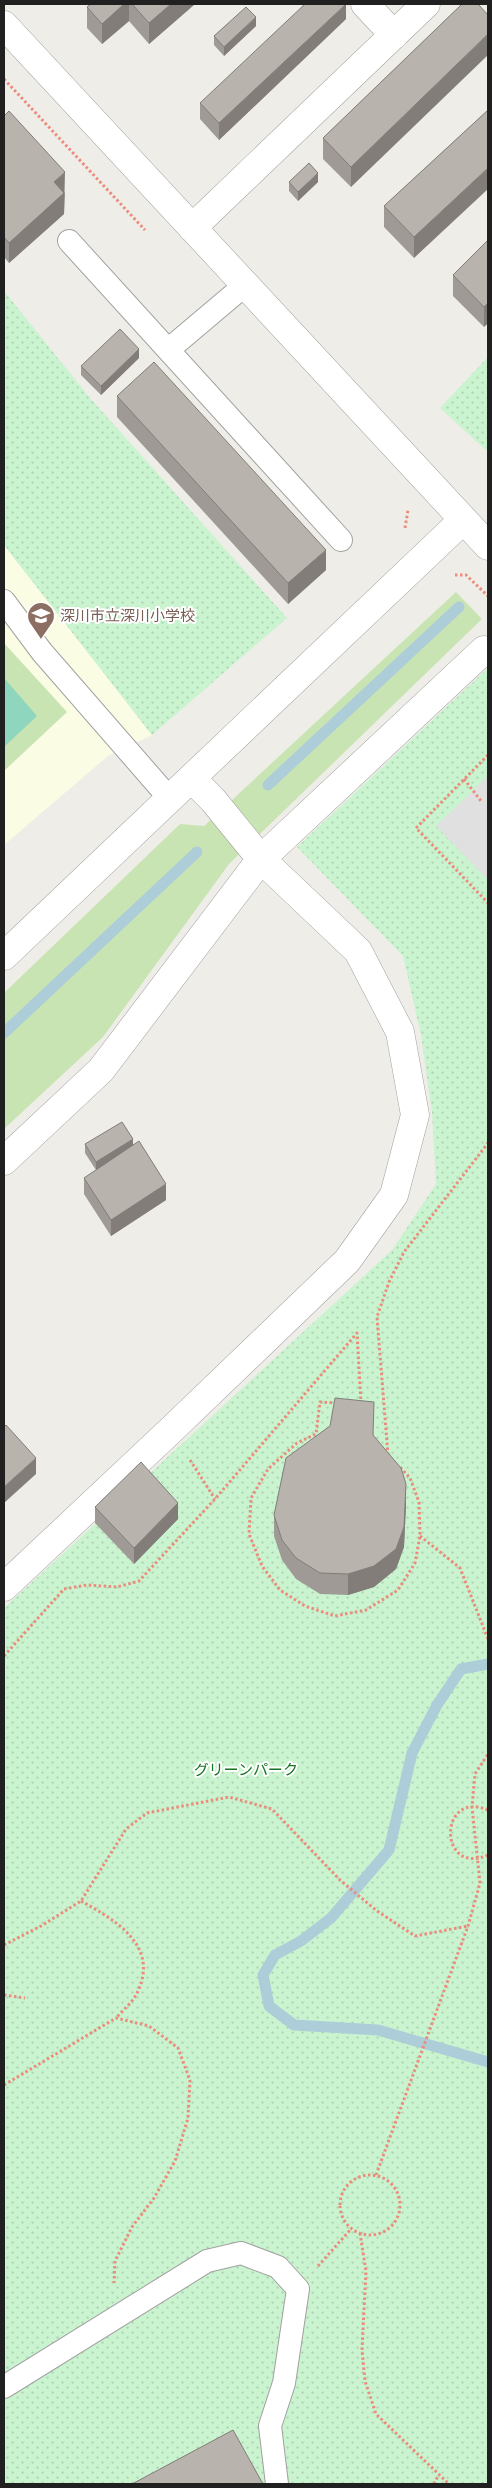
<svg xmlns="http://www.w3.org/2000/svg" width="492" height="2488" font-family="Overpass,'Noto Sans JP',sans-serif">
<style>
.education{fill:#fbfce4}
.grass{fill:#c9e4b3}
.park{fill:url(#park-dots)}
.pitch{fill:#8ed6bd}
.parking{fill:#e0e0e0}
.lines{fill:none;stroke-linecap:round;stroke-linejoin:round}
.stream{stroke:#adcdd8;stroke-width:11}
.service-casing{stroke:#a1a1a1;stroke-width:24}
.minor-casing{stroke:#a1a1a1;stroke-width:29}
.path{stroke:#eb8c7d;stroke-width:3;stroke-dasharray:2.5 2.5;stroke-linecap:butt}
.service{stroke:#fff;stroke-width:22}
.minor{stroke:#fff;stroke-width:28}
.wall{fill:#9f9a95}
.shaded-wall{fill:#827d79}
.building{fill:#b9b3ad;stroke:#827d79}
.labels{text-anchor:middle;stroke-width:4;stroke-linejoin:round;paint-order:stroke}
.education-label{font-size:15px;fill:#785e54;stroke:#fff;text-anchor:start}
.park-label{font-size:15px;fill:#187423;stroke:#fff}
</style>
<defs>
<pattern id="park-dots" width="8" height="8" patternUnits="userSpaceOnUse" patternTransform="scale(1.25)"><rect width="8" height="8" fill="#caf4cf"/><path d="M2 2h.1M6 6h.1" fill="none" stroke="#add1b1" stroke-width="1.8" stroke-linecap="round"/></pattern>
</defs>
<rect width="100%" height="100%" fill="#efede8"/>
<path class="education" d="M4,545L152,735L108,756L4,845Z"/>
<path class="grass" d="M456,592L482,619L229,864L103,1037L4,1129V993L180,824L204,826Z
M4,643L67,712L4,771Z"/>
<path class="park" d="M4,291L90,398L287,618L152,735L4,545Z
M488,357V452L440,408Z
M488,668V2484H4V1608L392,1250L436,1184L432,1112L421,1035L403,956L297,847Z"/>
<path class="pitch" d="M4,678L37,716L4,747Z"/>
<path class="parking" d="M488,776V880L436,826Z"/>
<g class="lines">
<path class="stream" d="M268,785L459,607
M4,1033L197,852
M488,1664L461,1669L437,1705L412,1753L389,1850L331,1918L301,1941L275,1955L263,1975L269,2006L294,2025L378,2030L488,2062"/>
<defs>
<path id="service" d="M69,241L341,540
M168,350L245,285
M4,601L42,652L170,799
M4,2387L207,2261L241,2253L278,2267L298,2289L284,2383L270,2426L277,2484"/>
<path id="minor" d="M365,4L394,35
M4,25L488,546
M192,228L426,4
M4,956L463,520
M4,1161L101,1070L261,859L484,650
M4,1587L171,1430L347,1261L394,1195L415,1115L400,1032L358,951L261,859L213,800L192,779"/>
</defs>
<use href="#service" class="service-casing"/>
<use href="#minor" class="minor-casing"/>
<path class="path" d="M4,79L145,230
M405,528L408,510
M455,575H466L488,596
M488,755L416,828L488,903
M464,779L481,801
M337,1403L320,1402L316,1434L297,1443L268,1469L251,1498L249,1534L262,1566L280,1590L305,1606L335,1616L366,1610L398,1590L415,1563L420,1536L419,1502L410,1478L399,1466
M388,1455L377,1317L389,1282L404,1252L488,1143
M190,1460L215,1499
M420,1536L460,1568L488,1639
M4,1656L64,1589L87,1585L117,1587L139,1581L215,1499L357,1333L361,1403
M488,1810C438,1789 438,1877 488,1855
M81,1901C115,1920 159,1945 138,1991C134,2001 123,2010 116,2018
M4,1945L41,1926L81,1901L126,1829L147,1813L229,1797L272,1809L340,1880L377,1911L415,1936L468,1926
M4,1995L25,1998
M4,2085L116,2018L149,2026L178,2048L190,2080L188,2118L175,2161L154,2198L132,2227L115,2261L114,2283
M340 2205a30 30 0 1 1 60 0a30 30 0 1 1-60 0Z
M376,2175L468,1926L480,1883L472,1807L475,1774L488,1754
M360,2233L366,2271L362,2350L365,2381L376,2414L449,2484
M318,2266L351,2229
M434,2484L438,2476"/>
<use href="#service" class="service"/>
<use href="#minor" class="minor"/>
</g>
<path class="wall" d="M91,4H195L149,44L129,21L102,44L87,28V7Z
M462,4L351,187L323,159V138Z
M346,19L219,140L200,119V103Z
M256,26L224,56L214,45V36Z
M488,110L414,258L384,227V206Z
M4,116L65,193L64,214L9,263L4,257Z
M289,182H318L298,201L289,191Z
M488,240V323L484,327L453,296V275Z
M139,358L101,395L81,375V366Z
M117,396L326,570L288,604L117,417Z
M85,1144L133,1146L166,1200L111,1236L84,1194V1178L96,1170L85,1153Z
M374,1436L406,1505L404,1547L396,1569L374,1587L348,1595L320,1594L296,1579L282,1560L274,1536V1515Z
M95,1507L178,1519L134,1564L95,1523Z"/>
<path class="shaded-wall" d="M124,4H129V21L102,44V24Z
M171,4H195L149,44V23Z
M346,4V19L219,140V123Z
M256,17V26L224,56V47Z
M488,34V55L351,187V167Z
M488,168V189L414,258V237Z
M65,172L64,214L9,263V243L54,182Z
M318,173V182L298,201V192Z
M488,303V323L484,327V307Z
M139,349V358L101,395V386Z
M326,550V570L288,604V583Z
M133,1139V1148L96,1171V1162Z
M166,1184V1200L111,1236V1220Z
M36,1458V1474L4,1503V1487Z
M406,1484V1505L404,1547L396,1569L374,1587L348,1595V1574Z
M178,1503V1519L134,1564V1548Z"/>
<path class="building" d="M91,4H124L102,24L87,7Z
M132,4H171L149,23Z
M305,4H346L219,123L200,103Z
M462,4H478L488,15V34L351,167L323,138Z
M246,7L256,17L224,47L214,36Z
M488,110V168L414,237L384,206Z
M9,111L65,172L54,182L64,193L9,243L4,237V116Z
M309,163L318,173L298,192L289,182Z
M488,240V303L484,307L453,275Z
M120,329L139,349L101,386L81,366Z
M154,362L326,550L288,583L117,396Z
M122,1122L133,1139L96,1162L85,1144Z
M139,1141L166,1184L111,1220L84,1178Z
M335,1398L374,1402L373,1435L401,1468L406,1484L404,1527L396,1549L374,1566L348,1574L320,1573L296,1558L282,1540L274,1515L286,1458L330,1426Z
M6,1425L36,1458L4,1487V1427Z
M141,1462L178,1503L134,1548L95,1507Z
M233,2430L263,2484H132Z"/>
<defs>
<symbol id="school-pin" viewBox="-11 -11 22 30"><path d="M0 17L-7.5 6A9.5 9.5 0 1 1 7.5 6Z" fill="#8d6e63" stroke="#fff"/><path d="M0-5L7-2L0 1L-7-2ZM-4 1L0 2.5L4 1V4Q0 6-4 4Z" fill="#fff"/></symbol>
</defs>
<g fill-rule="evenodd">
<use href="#school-pin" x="25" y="600" width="32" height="43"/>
</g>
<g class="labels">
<g class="education-label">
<text x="60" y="621">深川市立深川小学校</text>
</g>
<g class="park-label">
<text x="246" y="1775">グリーンパーク</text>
</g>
</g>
<rect width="492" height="2488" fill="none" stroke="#202020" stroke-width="10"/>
</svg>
